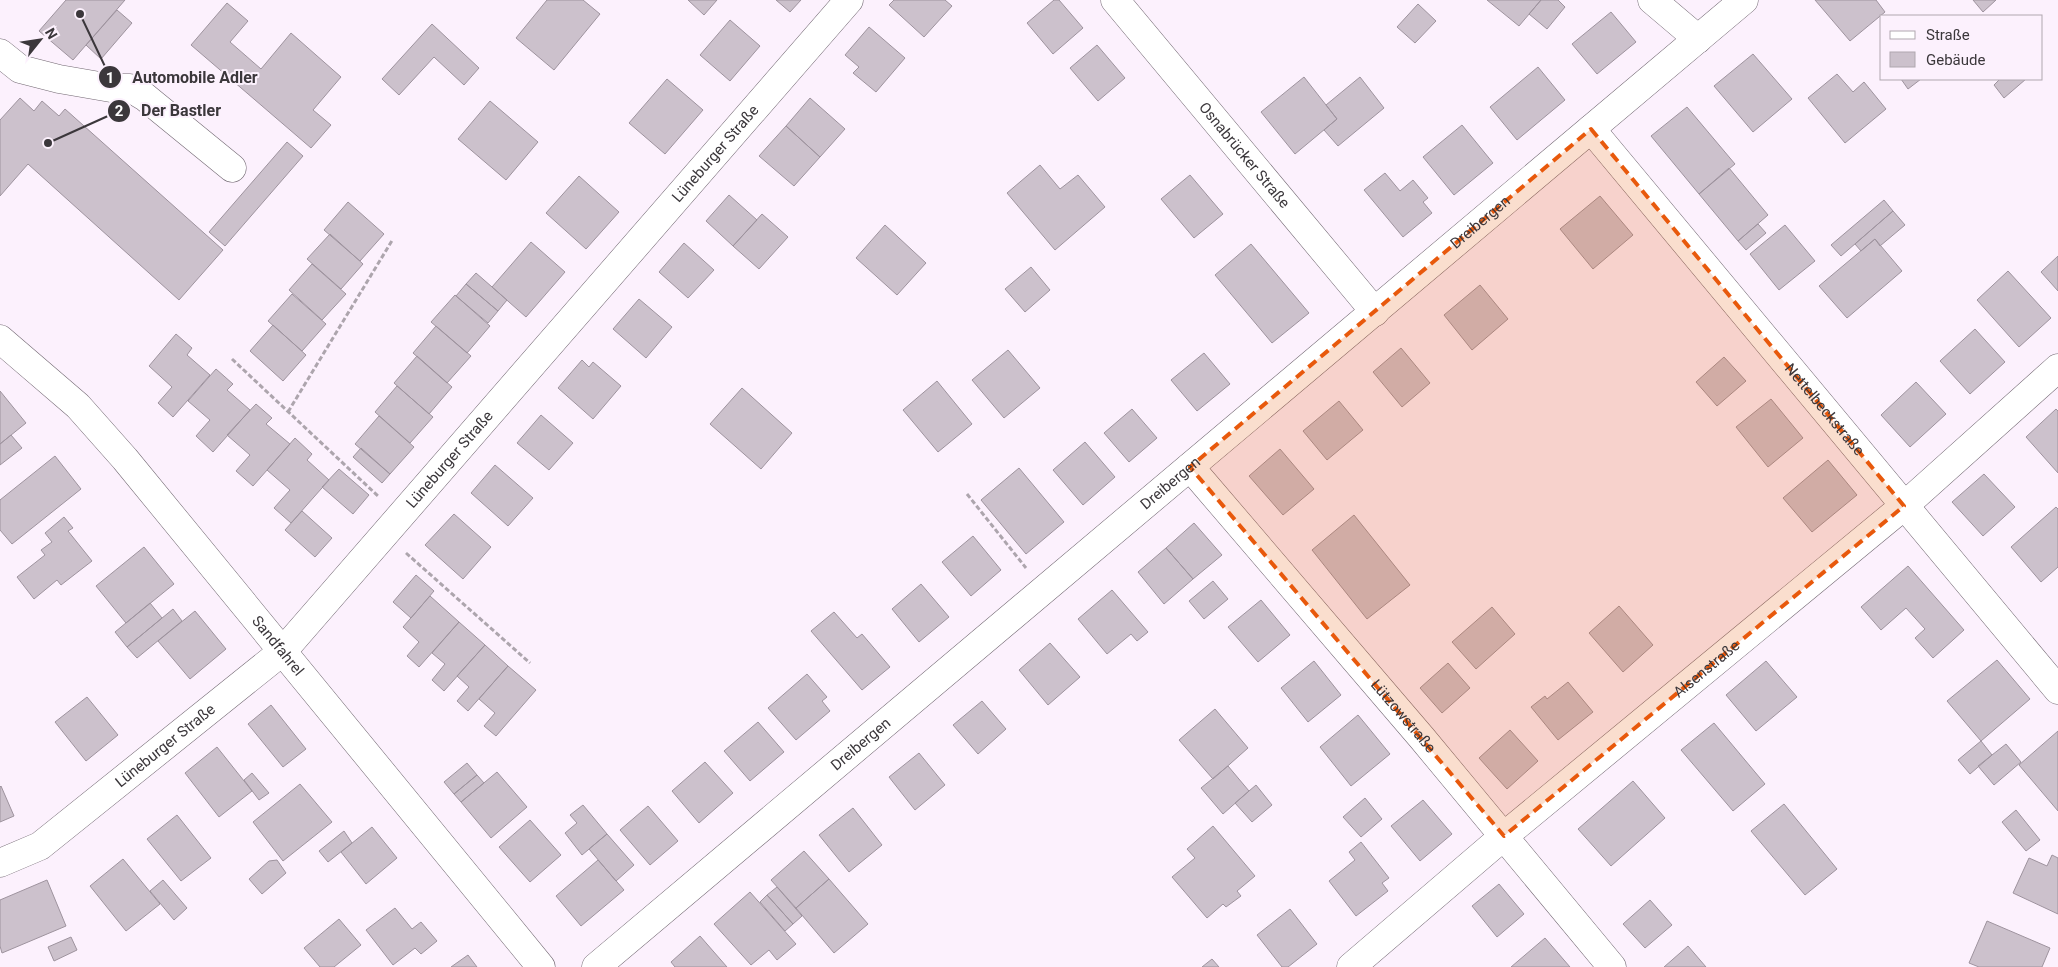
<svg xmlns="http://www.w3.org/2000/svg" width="2058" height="967" font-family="Roboto,sans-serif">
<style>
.building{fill:#ccc1cc;stroke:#9e939e}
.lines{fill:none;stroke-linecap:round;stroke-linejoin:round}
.minor-casing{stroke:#726872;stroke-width:29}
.path{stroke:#ada5ad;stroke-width:3;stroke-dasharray:5 2.5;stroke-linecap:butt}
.minor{stroke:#fff;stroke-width:28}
.marked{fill:#e8590c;fill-opacity:0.2;stroke:#e8590c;stroke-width:4;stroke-dasharray:10 6;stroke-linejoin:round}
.labels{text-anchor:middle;stroke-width:4;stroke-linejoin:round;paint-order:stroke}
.street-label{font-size:15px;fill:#3b373b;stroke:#fcf1fd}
.leader{fill:none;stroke:#3b373b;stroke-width:2}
.callout-dot{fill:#3b373b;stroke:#fcf1fd;stroke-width:2}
.mark-label{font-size:15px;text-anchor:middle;font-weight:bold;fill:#fff}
.callout-label{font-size:16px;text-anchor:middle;font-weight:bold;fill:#3b373b;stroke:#fcf1fd;stroke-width:4;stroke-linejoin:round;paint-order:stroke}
</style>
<rect width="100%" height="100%" fill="#fcf1fd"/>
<path class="building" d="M66,0H125L73,60L39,31Z
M547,0H583L600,14L554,70L516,38Z
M688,0H717L704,15Z
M776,0H801L790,12Z
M894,0H945L952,6L924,37L889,5Z
M1054,0H1059L1083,28L1053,54L1027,23Z
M1487,0H1541L1519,26Z
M1541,0H1558L1565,7L1547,29L1529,14Z
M1815,0H1876L1885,12L1850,41Z
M1973,0H1996L1983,12Z
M227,3L248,21L230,42L261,69L291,33L341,77L313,110L331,125L311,148L191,45Z
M1418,4L1436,21L1415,43L1397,27Z
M117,10L132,23L101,59L86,45Z
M1611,12L1636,42L1597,74L1572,44Z
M730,20L760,46L730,81L700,55Z
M432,24L479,68L464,85L434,57L399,95L382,79Z
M869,27L905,58L876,92L853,73L859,67L845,55Z
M1097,45L1125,78L1098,101L1070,68Z
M1753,54L1792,99L1753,132L1714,86Z
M1538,67L1565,100L1517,140L1490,107Z
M1837,74L1853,92L1864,82L1886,109L1845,143L1808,98Z
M1304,77L1337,119L1295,154L1261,112Z
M1360,77L1384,108L1338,146L1324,130L1337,119L1326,105Z
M667,79L703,110L665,154L629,123Z
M1901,79H1921L1908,89Z
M2000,79H2026L2004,98L1994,85Z
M20,98L34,111L42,101L59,116L65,109L223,250L179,300L28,164L0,196V120Z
M810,98L845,129L820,157L786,126Z
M490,101L538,142L506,180L458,139Z
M1687,107L1735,164L1699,194L1651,136Z
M1462,125L1493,163L1454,195L1423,157Z
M786,126L820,157L794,186L759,156Z
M287,142L303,156L225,246L209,232Z
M1040,165L1060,189L1078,175L1105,207L1055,250L1007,193Z
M1729,168L1768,215L1738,241L1699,194Z
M1385,173L1400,191L1413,180L1428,198L1423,202L1432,213L1403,237L1364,190Z
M1190,175L1223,214L1194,238L1161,199Z
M579,176L619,212L586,249L546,213Z
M729,195L757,220L733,246L706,221Z
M1600,196L1633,235L1593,269L1560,229Z
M1884,200L1893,211L1841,256L1831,245Z
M348,202L384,234L360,261L324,230Z
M1893,211L1905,225L1880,246L1875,239L1861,251L1855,244Z
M762,214L788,237L759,269L733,246Z
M1758,224L1766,233L1746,250L1738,241Z
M885,225L926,263L897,295L856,258Z
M1785,225L1815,261L1779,290L1750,254Z
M330,234L363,264L341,289L307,259Z
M1875,239L1902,271L1847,318L1819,286Z
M531,242L565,272L526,317L492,287Z
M684,243L714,270L688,298L659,272Z
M1251,244L1309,313L1272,343L1215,275Z
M2058,256V291L2041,272Z
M312,264L346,294L322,320L289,290Z
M1031,267L1050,290L1025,312L1005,289Z
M2008,271L2051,318L2019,347L1977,300Z
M476,273L507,300L498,311L466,284Z
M466,284L498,311L488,323L456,296Z
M1480,285L1508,319L1472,350L1444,315Z
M292,294L326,324L302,351L268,321Z
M455,295L490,326L467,353L431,322Z
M639,299L672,327L646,358L613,329Z
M273,325L306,355L283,381L250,351Z
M436,326L471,356L447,383L413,353Z
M1975,329L2005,362L1970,394L1940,361Z
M176,334L192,348L187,355L210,375L173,417L158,403L172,387L149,366Z
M1401,348L1430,383L1402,407L1373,372Z
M1008,350L1040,388L1004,418L972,380Z
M1204,353L1230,384L1197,411L1171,380Z
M417,356L452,387L429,414L394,383Z
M1724,357L1746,381L1717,406L1696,382Z
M582,360L589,367L593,362L621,386L593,419L558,388Z
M216,369L233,384L227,390L250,410L213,452L196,436L210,420L188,401Z
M937,381L972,424L938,452L903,410Z
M1916,382L1946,414L1910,447L1881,415Z
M397,386L433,417L410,443L375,412Z
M742,388L792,433L761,469L710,424Z
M0,391L26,423L0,444Z
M1771,399L1803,438L1768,467L1736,427Z
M1339,401L1363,430L1327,460L1303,431Z
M256,404L272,418L266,424L290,444L253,486L236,471L250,455L227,435Z
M1132,409L1157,438L1129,462L1104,433Z
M2056,409L2058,411V473L2026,437Z
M541,415L573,443L549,470L517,443Z
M379,416L414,447L390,474L355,444Z
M11,435L22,448L0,465V444Z
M295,438L312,454L307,460L329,480L291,523L274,508L290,490L267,470Z
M1085,442L1115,477L1083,505L1053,470Z
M361,448L390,474L382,483L353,457Z
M1280,449L1314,489L1283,515L1249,476Z
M55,456L81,489L12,544L0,530V500Z
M1828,460L1857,495L1812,532L1783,498Z
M495,465L533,498L508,526L471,493Z
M1019,468L1064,522L1026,554L981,500Z
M339,469L369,495L353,514L322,487Z
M1984,474L2015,507L1983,536L1952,502Z
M2056,507L2058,509V567L2041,582L2011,547Z
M302,511L332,538L315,557L285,530Z
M454,514L491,547L463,579L425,545Z
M1354,515L1410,585L1367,619L1312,550Z
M64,517L73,528L68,531L92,561L61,585L57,580L34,599L17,577L45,555L41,550L52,542L45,533Z
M1194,523L1222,555L1193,579L1166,548Z
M973,536L1001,570L971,596L942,562Z
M144,547L174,584L126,623L96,586Z
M1166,548L1193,579L1164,604L1138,572Z
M1908,566L1964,630L1933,658L1915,638L1925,629L1906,608L1881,630L1861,607Z
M416,575L434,591L411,618L393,602Z
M1213,581L1228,599L1204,619L1189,601Z
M921,584L949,617L919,642L892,609Z
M1112,590L1148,632L1137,641L1131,634L1107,654L1078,619Z
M430,596L459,622L419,667L407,656L419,642L403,627Z
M1261,600L1290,635L1258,662L1228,627Z
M150,603L162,618L127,647L115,632Z
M1619,606L1653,645L1623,672L1589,633Z
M1492,607L1515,634L1476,669L1452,642Z
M173,609L182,621L137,658L127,647Z
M195,611L226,649L190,679L158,641Z
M834,612L857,638L862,634L890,667L862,690L811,631Z
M459,622L485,645L444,691L432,680L445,664L432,653Z
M1050,643L1080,677L1048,705L1019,670Z
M485,645L508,666L468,711L457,701L469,687L457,676Z
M1997,660L2030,699L1981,741L1947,701Z
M1314,661L1341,695L1308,722L1281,688Z
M1766,661L1797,697L1756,731L1726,695Z
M1448,663L1470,688L1442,713L1420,688Z
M508,666L536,690L496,736L484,726L495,713L479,699Z
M807,674L827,697L822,701L830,711L796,740L768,708Z
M1568,682L1593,712L1558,740L1531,707L1545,696L1547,699Z
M87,697L118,735L86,761L55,722Z
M982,701L1006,729L978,754L953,725Z
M271,705L306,749L283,767L248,724Z
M1215,709L1248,748L1213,779L1179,740Z
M1358,715L1390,754L1351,786L1320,747Z
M758,722L784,752L750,781L724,751Z
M1714,723L1765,784L1733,811L1681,750Z
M1510,730L1538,761L1507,789L1479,758Z
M2058,731V811L2019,765Z
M1981,741L1992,755L1970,774L1958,760Z
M2006,744L2021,762L1994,785L1978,766Z
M217,747L252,791L219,817L185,773Z
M919,753L945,785L915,810L889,777Z
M705,762L733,793L699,823L672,791Z
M467,763L477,775L454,794L444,782Z
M1228,766L1249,791L1223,814L1201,788Z
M497,772L527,807L491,838L461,802Z
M252,773L269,793L259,800L244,780Z
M477,775L484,783L461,802L454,794Z
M1633,781L1665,818L1611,866L1578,829Z
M300,784L332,822L283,861L253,822Z
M1256,785L1272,805L1252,822L1235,803Z
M1,786L14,816L0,822V787Z
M1365,798L1382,819L1361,837L1343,817Z
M1423,800L1452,834L1420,861L1391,826Z
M1784,804L1837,869L1805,895L1751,831Z
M583,805L607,834L582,855L565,833L577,823L570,815Z
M648,806L678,841L650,865L620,830Z
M853,808L882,845L849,872L819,835Z
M2016,810L2040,840L2026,851L2002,822Z
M177,815L211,858L181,881L147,839Z
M530,820L561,855L530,882L499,847Z
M1213,826L1255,876L1237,891L1241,896L1226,907L1223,904L1207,918L1172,877L1195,858L1187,849Z
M372,827L397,858L366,884L341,852Z
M344,831L352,843L328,862L319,851Z
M607,834L634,865L616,881L589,849Z
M1361,842L1389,878L1382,883L1388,891L1356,916L1329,881L1355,860L1349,852Z
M804,851L829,879L796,908L771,880Z
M2052,855L2058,858V914L2013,893L2029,858L2047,866Z
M123,859L160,904L126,931L90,886Z
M277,860L286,873L262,894L249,879L269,861Z
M598,860L624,890L581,926L556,896Z
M829,879L868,924L834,953L796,908Z
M47,880L66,926L2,953L0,946V900Z
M163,880L187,908L174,920L150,891Z
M1499,884L1524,914L1497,937L1472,906Z
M777,887L802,916L793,924L767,895Z
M750,892L796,944L777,960L769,950L751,965L714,924Z
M767,895L793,924L785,931L760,902Z
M1650,900L1672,925L1645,948L1623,924Z
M395,908L412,929L421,922L437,941L421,954L415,948L393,965L366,930Z
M1290,909L1317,944L1288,967H1282L1257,935Z
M339,919L361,945L334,967H320L304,948Z
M1987,921L2050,948L2042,967H1979L1969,963Z
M700,936L727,967H675L671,962Z
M71,937L77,950L54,961L48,947Z
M1545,938L1570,967H1511Z
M1688,946L1706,967H1664Z
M468,955L477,967H451Z
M1212,959L1219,967H1202Z"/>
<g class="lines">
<defs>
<g id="minor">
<path id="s1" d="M1115,0L1375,312"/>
<path d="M1652,0L1698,39"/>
<path d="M0,53L20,69L59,79L111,88H130L145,97L232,168"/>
<path id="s2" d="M1591,129L2058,690"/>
<path id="s3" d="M0,339L78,406L125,459L541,967"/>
<path id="s4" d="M1190,467L1422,738L1612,967"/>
<path id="s5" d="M0,863L40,846L283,651L849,0"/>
<path id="s6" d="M596,967L1744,0"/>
<path id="s7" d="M1351,967L1504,836L1904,506L2058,368"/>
</g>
</defs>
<use href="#minor" class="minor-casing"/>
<path class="path" d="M232,359L379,497
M288,412L393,239
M967,494L1026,568
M406,553L530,663"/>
<use href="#minor" class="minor"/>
</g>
<path class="marked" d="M1591,129L1904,506L1504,836L1190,467Z"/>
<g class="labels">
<g class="street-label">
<text dy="5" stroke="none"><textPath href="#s5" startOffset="1014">Lüneburger Straße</textPath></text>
<text dy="5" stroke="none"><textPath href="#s1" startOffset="202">Osnabrücker Straße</textPath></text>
<text dy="5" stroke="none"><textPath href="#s6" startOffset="1156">Dreibergen</textPath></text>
<text dy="5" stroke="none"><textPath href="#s2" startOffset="365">Nettelbeckstraße</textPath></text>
<text dy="5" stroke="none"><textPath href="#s5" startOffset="609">Lüneburger Straße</textPath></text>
<text dy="5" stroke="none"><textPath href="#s6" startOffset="751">Dreibergen</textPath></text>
<text dy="5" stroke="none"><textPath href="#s3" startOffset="415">Sandfahrel</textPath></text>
<text dy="5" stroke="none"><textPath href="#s7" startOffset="464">Alsenstraße</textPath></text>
<text dy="5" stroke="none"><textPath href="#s4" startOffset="328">Lützowstraße</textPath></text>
<text dy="5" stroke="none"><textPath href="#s6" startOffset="346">Dreibergen</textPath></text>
<text dy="5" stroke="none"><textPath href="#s5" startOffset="204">Lüneburger Straße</textPath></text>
</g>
</g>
<path class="leader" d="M80 14L110 77M48 143L119 111"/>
<g class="callout-dot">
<circle cx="80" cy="14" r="5"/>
<circle cx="48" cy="143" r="5"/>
<circle cx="110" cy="77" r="12"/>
<circle cx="119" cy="111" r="12"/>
</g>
<g class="mark-label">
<text x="110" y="83">1</text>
<text x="119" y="116">2</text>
</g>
<g class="callout-label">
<text x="195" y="83">Automobile Adler</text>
<text x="181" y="116">Der Bastler</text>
</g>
<rect x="1880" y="15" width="162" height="65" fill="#fcf1fd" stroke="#afa7af"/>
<rect x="1890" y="31" width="25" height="8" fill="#ffffff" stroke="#afa7af"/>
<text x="1926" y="40" font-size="15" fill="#3b373b">Straße</text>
<rect x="1890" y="52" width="25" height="15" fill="#ccc1cc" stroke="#afa7af"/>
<text x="1926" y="65" font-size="15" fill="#3b373b">Gebäude</text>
<g transform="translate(40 40) rotate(60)" stroke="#fcf1fd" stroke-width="4" paint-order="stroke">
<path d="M0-4L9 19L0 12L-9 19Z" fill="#3b373b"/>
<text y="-8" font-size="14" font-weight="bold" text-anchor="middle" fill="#3b373b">N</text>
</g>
</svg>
